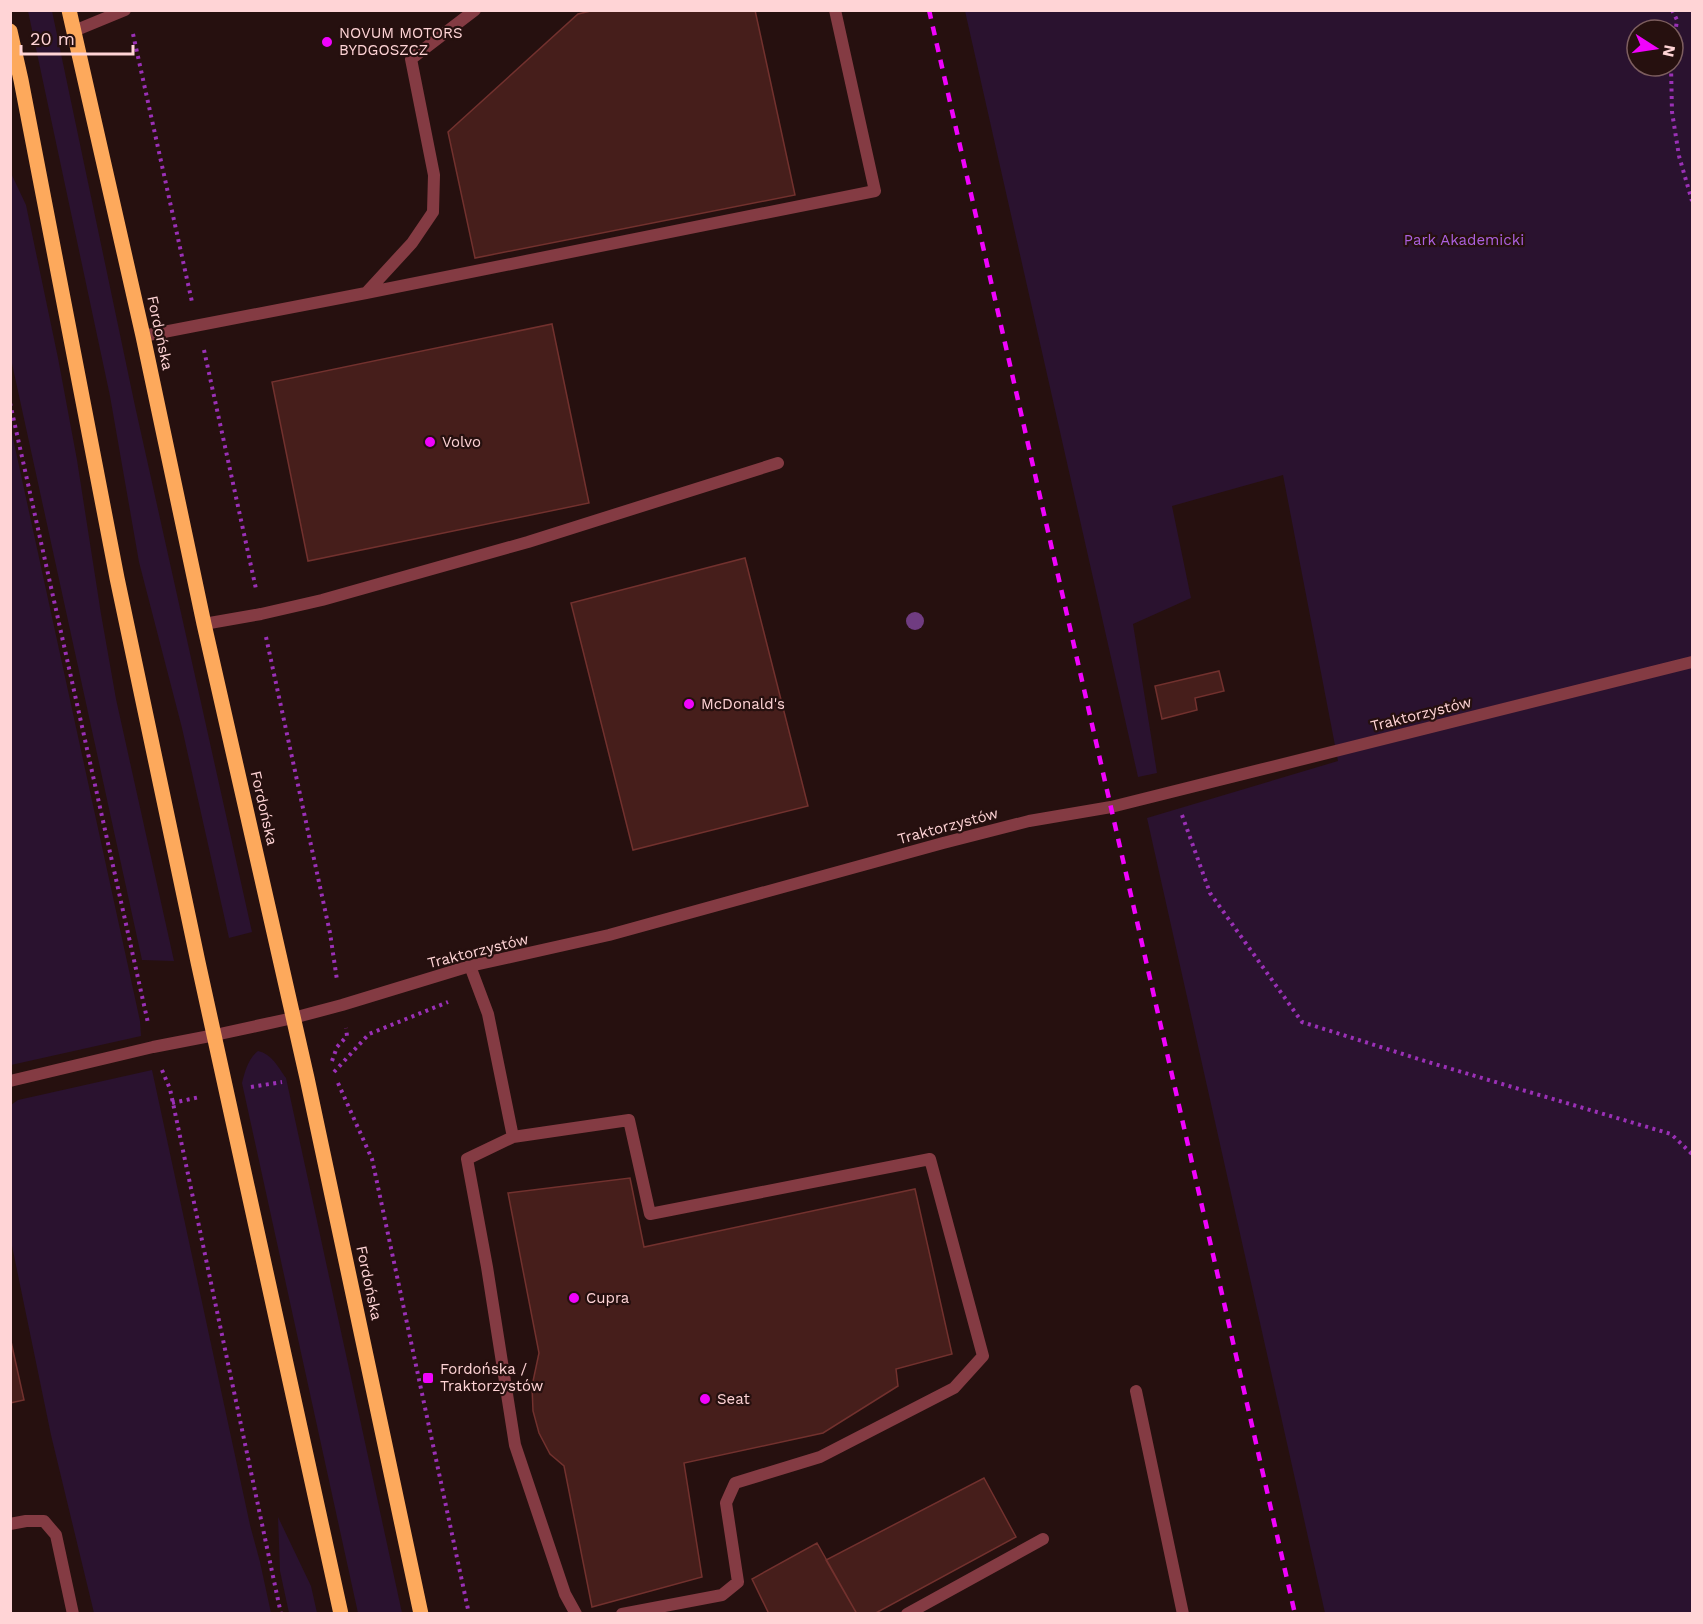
<svg xmlns="http://www.w3.org/2000/svg" width="1703" height="1624" font-family="'Work Sans',sans-serif">
<style>
.green{fill:#2a122f;fill-rule:evenodd}
.building{fill:#461e1b;stroke:#72312e;stroke-width:1.5}
.lines{fill:none;stroke-linecap:round;stroke-linejoin:round}
.path{stroke:#9a30b6;stroke-width:4;stroke-dasharray:3 4.5;stroke-linecap:butt}
.lane{stroke:#843b43;stroke-width:12}
.street{stroke:#843b43;stroke-width:12}
.primary{stroke:#fda95c;stroke-width:15}
.rail{stroke:#f003fc;stroke-width:4.5;stroke-dasharray:9 8;stroke-linecap:butt}
.tree{fill:#703c81}
.poi-dot{fill:#f003fc;stroke:#26100f;stroke-width:2}
.labels{text-anchor:middle;stroke-width:4.5;stroke-linejoin:round;paint-order:stroke}
.poi-label{font-size:15px;fill:#ffd4d6;stroke:#26100f;text-anchor:start}
.park-label{font-size:15px;fill:#ac60df;stroke:#26100f}
.street-label{font-size:15px;fill:#ffd4d6;stroke:#26100f}
</style>
<rect width="100%" height="100%" fill="#26100f"/>
<path class="green" d="M28,11H52L135,406L252,932L229,938L182,728L139,562L110,396Z
M965,11H1692V1613H1325L1147,818L1338,761L1283,475L1172,506L1191,598L1133,624L1157,773L1138,777ZM1637,30H1673V66H1637Z
M10,171L26,205L58,358L77,460L101,614L116,699L174,961L142,960L11,359Z
M11,429L140,1021L141,1036L11,1065Z
M258,1051C272,1054 278,1067 286,1078L402,1613H358L242,1083C245,1071 248,1059 258,1051Z
M152,1070L250,1525L260,1562L271,1613H94L51,1435L11,1241V1105L18,1100Z
M278,1517L311,1586L317,1613H289L280,1571Z"/>
<path class="building" d="M595,10H755L795,195L475,258L448,132L578,14Z
M552,324L589,503L308,561L272,382Z
M745,558L808,806L633,850L571,603Z
M1219,671L1224,691L1195,698L1197,710L1162,719L1155,686Z
M630,1178L644,1247L915,1189L952,1354L896,1369L898,1386L823,1433L684,1463L702,1577L592,1607L564,1466L550,1454L539,1433L533,1411L532,1386L539,1353L508,1193Z
M10,1337L24,1400L10,1403Z
M984,1478L1016,1537L874,1614H857L826,1560Z
M817,1543L857,1614H769L752,1579Z"/>
<g class="lines">
<path class="path" d="M1672,10L1677,20L1673,49
M133,34L192,302
M1671,66L1672,112L1679,156L1692,201
M204,350L256,589
M10,403L148,1023
M266,637L330,933L337,980
M1182,815L1210,893L1302,1022L1428,1062L1671,1134L1692,1154
M332,1061L337,1047L347,1036L346,1028
M162,1070L170,1089L281,1614
M334,1072L369,1034L448,1002
M338,1083L372,1159L469,1614
M251,1087L282,1082
M172,1103L200,1097"/>
<path class="lane" d="M74,31L125,10
M366,293L412,243L433,212L434,175L411,59L475,10
M143,336L366,293L875,191L835,10
M204,624L261,614L322,600L528,542L778,463
M470,966L488,1014L513,1137
M10,1081L153,1047L215,1035
M1136,1391L1183,1614
M10,1524L26,1521H44L56,1535L73,1614
M576,1614L565,1594L515,1445L487,1267L467,1159L513,1137L629,1120L650,1214L930,1159L983,1356L954,1388L820,1457L735,1483L726,1503L738,1582L722,1595L622,1614
M907,1614L1043,1539"/>
<path class="street" d="M215,1035L293,1018L342,1005L470,966L609,935L943,843L1029,821L1111,807L1692,662"/>
<path class="primary" d="M69,10L143,336L204,624L307,1078L421,1614
M10,31L21,80L117,578L198,962L341,1614"/>
<path class="rail" d="M929,10L1295,1614"/>
</g>
<circle class="tree" cx="915" cy="621" r="9"/>
<g class="poi-dot">
<circle cx="327" cy="42" r="6"/>
<circle cx="430" cy="442" r="6"/>
<circle cx="689" cy="704" r="6"/>
<circle cx="574" cy="1298" r="6"/>
<rect x="422" y="1372" width="12" height="12" rx="3"/>
<circle cx="705" cy="1399" r="6"/>
</g>
<g class="labels">
<g class="poi-label">
<text x="339" y="38">NOVUM MOTORS<tspan x="339" dy="17">BYDGOSZCZ</tspan></text>
<text x="442" y="447">Volvo</text>
<text x="701" y="709">McDonald's</text>
<text x="586" y="1303">Cupra</text>
<text x="440" y="1374">Fordońska /<tspan x="440" dy="17">Traktorzystów</tspan></text>
<text x="717" y="1404">Seat</text>
</g>
<g class="park-label">
<text x="1464" y="245">Park Akademicki</text>
</g>
<g class="street-label">
<text transform="translate(160 333) rotate(78)" y="5">Fordońska</text>
<text transform="translate(1421 714) rotate(-14)" y="5">Traktorzystów</text>
<text transform="translate(264 808) rotate(77)" y="5">Fordońska</text>
<text transform="translate(948 826) rotate(-15)" y="5">Traktorzystów</text>
<text transform="translate(478 951) rotate(-14)" y="5">Traktorzystów</text>
<text transform="translate(369 1283) rotate(78)" y="5">Fordońska</text>
</g>
</g>
<rect width="1703" height="1624" fill="none" stroke="#ffd4d6" stroke-width="24"/>
<g transform="translate(1655 48) rotate(102)"><circle r="28" fill="#26100f" stroke="#7d5e5f" stroke-width="1.5"/>
<path d="M0-4.5L10 22L0 15L-10 22Z" fill="#f003fc"/>
<text y="-9" font-size="16" font-weight="bold" text-anchor="middle" fill="#ffd4d6">N</text>
</g>
<path d="M21 45v9h112v-9" fill="none" stroke="#ffd4d6" stroke-width="3"/>
<text x="30" y="45" font-size="18" fill="#ffd4d6" stroke="#26100f" stroke-width="4.5" paint-order="stroke">20 m</text>
</svg>
